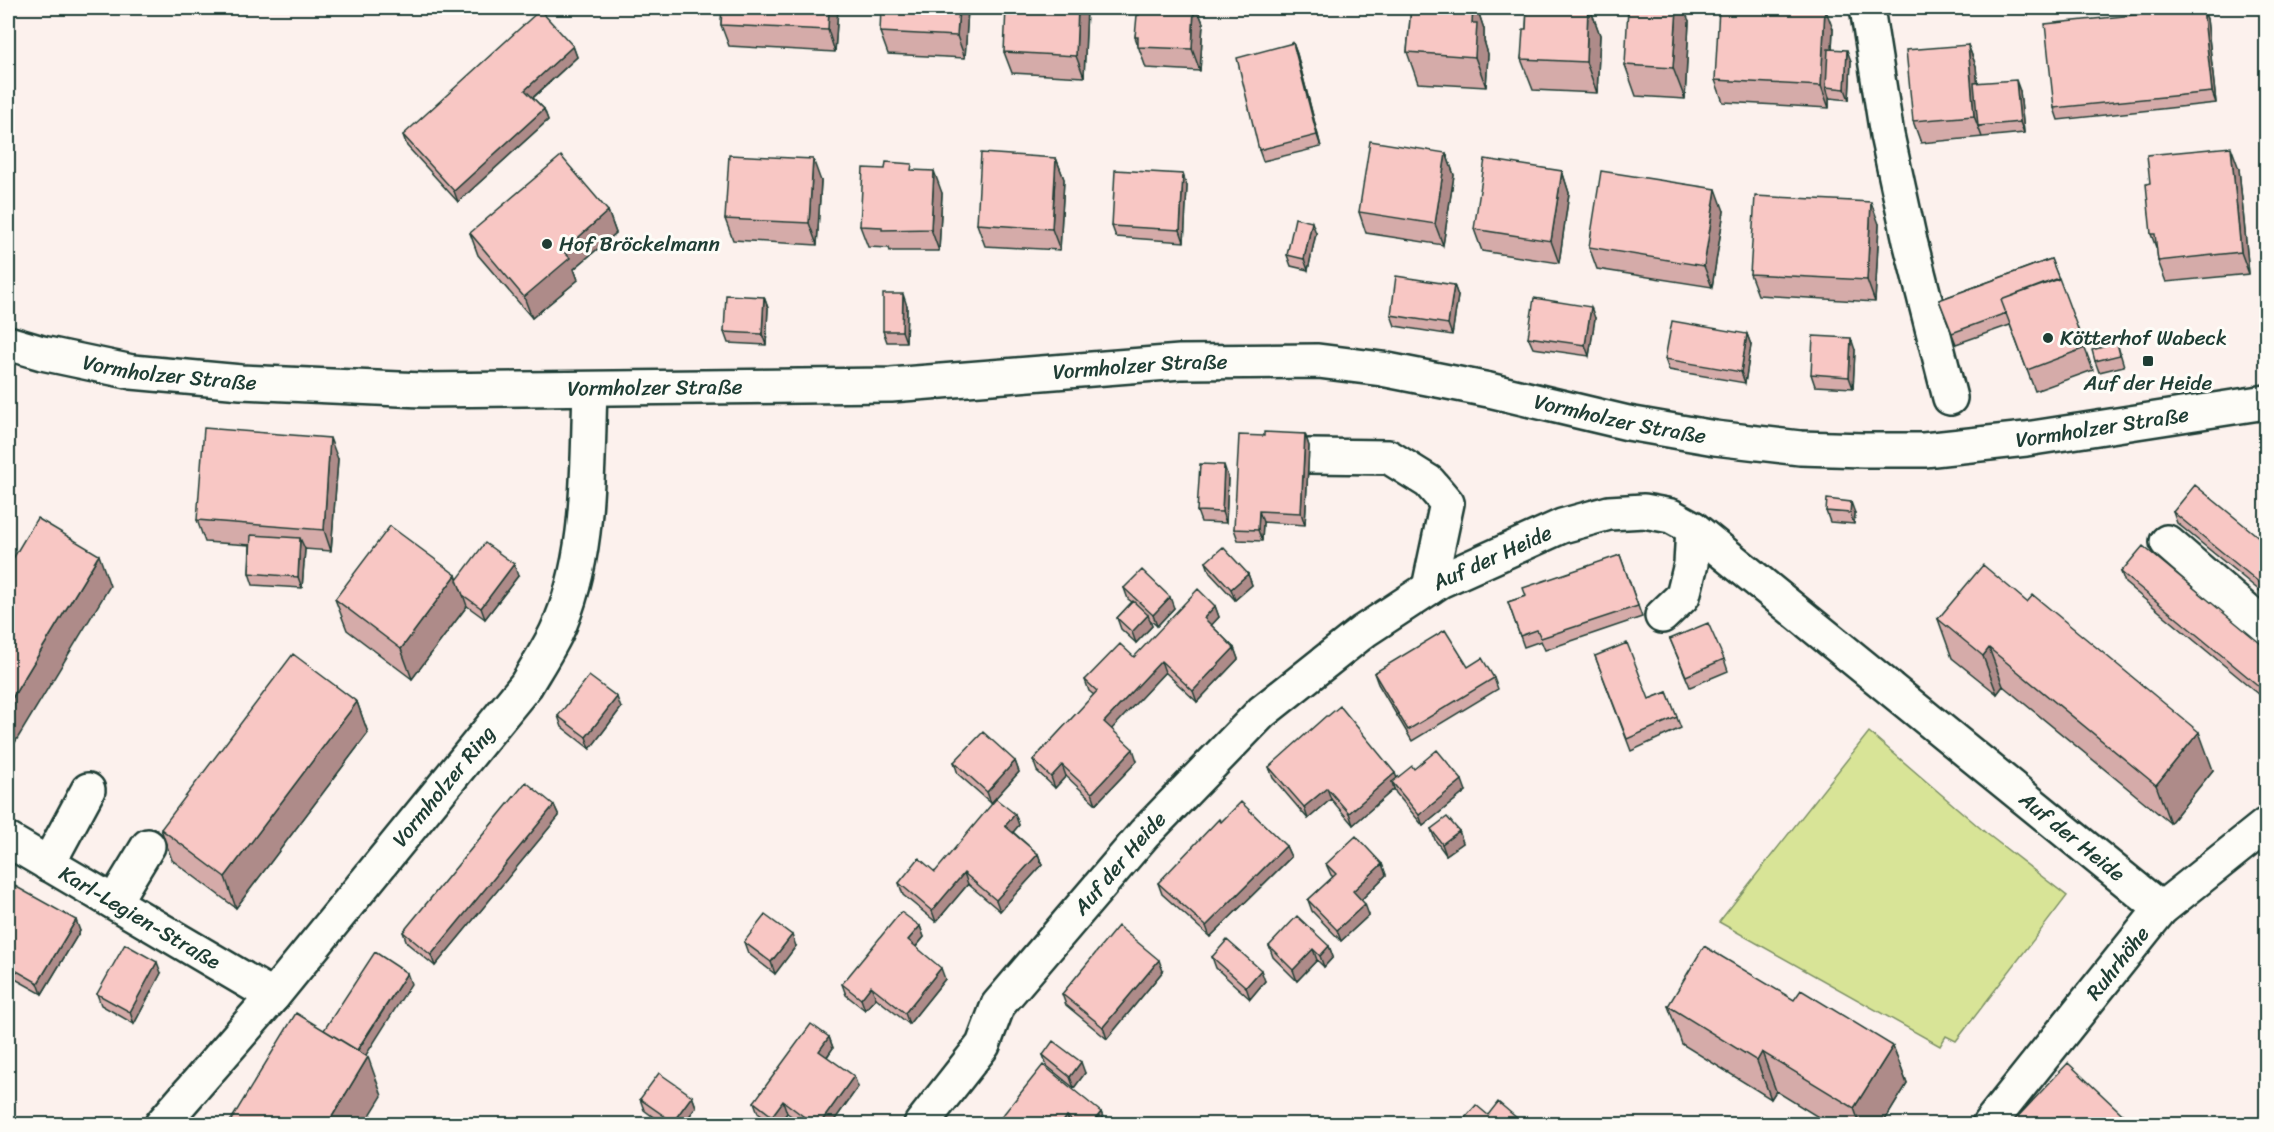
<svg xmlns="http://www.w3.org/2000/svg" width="2274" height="1132" font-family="Sriracha,sans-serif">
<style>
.green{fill:#d8e497;stroke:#7c9066;stroke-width:1.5}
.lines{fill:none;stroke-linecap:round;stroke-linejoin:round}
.minor-casing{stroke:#1f3d34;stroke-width:38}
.major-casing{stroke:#1f3d34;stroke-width:38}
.minor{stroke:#fdfcf7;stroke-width:33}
.major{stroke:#fdfcf7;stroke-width:33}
.wall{fill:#d5aba9;stroke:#1f3d34;stroke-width:1.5}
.shaded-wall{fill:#ae8b89;stroke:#1f3d34;stroke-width:1.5}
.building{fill:#f8c7c4;stroke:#1f3d34;stroke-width:1.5}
.poi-dot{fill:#1f3d34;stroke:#fdfcf7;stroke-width:2}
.labels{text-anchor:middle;stroke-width:6;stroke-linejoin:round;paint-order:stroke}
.poi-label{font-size:21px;fill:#1f3d34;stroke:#fdfcf7;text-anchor:start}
.street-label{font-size:21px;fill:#1f3d34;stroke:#fdfcf7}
</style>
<rect width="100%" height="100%" fill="#fcf1ed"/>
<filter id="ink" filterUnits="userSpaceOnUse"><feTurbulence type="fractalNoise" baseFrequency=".0167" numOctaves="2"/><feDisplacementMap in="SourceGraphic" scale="12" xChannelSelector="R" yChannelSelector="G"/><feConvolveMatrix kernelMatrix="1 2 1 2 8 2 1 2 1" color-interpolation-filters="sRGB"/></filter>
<g filter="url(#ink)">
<path class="green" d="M1869,732L1986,833L2067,896L1956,1041L1946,1036L1940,1046L1719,922Z"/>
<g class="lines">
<defs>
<g id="minor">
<path d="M1867,8L1887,135L1910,241L1950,398"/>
<path d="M1309,456L1389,457L1429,482L1447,503L1429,588"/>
<path d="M2167,542L2266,628"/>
<path d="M1662,616L1683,596L1691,564L1693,528"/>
<path id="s1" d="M8,840L273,996"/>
<path d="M48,864L88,790"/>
<path d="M114,902L148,846"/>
<path id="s2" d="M162,1124L273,996L526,685C536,668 547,651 556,633C591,558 587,470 590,389"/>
<path id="s3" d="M921,1124L983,1045L998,1005L1144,834L1262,712L1364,631L1440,581L1562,526L1609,513L1644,511L1671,516L1693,528L2161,909"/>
<path id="s4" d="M1989,1124L2161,909L2266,825"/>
</g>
<g id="major">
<path id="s5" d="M8,343L42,353L132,372L241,382L422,390L891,385L1180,362L1318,361L1382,369L1489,390L1628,423L1715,438L1800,448L1864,450H1924L2026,439L2266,402"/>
</g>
</defs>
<use href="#minor" class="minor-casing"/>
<use href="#major" class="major-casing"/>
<use href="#minor" class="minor"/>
<use href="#major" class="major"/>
</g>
<path class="wall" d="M722,8H838L835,52L729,46L721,25Z
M968,8L965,58L888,54L880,32Z
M1087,8L1084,77L1012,73L1004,52Z
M1140,8H1197L1203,23L1200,71L1146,68L1135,37Z
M1411,8H1477L1484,29V41L1488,54L1486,87L1418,83L1407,52Z
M1527,8H1590L1600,35L1597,93L1533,90L1521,59L1526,29Z
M2203,8L2207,19L2216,103L2058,120L2054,108Z
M1689,21L1685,99L1636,96L1625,65Z
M1833,29L1832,49L1851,61L1849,100L1830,98L1829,97V108L1723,102L1715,80Z
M1293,43L1297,54L1321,147L1263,161L1259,150Z
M1968,45L1976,66L1977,83L2020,91L2024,133L1921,143L1913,121Z
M573,46L577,57L533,98L544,109L548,120L458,202L407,146L403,135Z
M1446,153L1454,175L1443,245L1366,233L1359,212Z
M1056,158L1064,179L1060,250L985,246L977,224Z
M2239,169L2249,274L2166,282L2158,261L2157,250L2151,234L2150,183Z
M914,170L942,193L939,251H890L889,248L868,247L860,226Z
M1562,171L1569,193L1559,263L1482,251L1474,229Z
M821,181L817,245L733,240L725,219Z
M1187,186L1184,242L1116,237L1112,226Z
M608,211L616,233L574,269L578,280L532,318L478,255L470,233Z
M1724,211L1712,287L1597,269L1589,247Z
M1879,224L1875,302L1758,295L1750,274Z
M1316,233L1308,270L1291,266L1287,255Z
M2051,259L2093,370L2035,391L2010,325L1956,344L1939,300Z
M1454,285L1458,296L1452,335L1395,326L1391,315Z
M764,297L768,308L766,345L728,343L724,332Z
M907,306L906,342H887L883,331Z
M1595,318L1589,356L1533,348L1528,337Z
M1747,334L1751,345L1745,383L1669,370L1665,359Z
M2117,343L2124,366L2099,372L2095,361Z
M1855,350L1853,388L1815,386L1811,374Z
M1305,434L1309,446L1305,525L1263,522L1262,541L1238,540L1234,529L1264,436Z
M338,459L331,551L305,549L302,588L253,585L249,573L250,545L205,542L197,520Z
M1228,477L1226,523L1201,522L1197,511Z
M1826,511L1855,513L1854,524L1830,522Z
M2173,512L2266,543V596L2177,523Z
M1620,555L1642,617L1545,650L1541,641L1524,647L1508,602L1526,596Z
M1206,562L1248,574L1252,585L1235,600L1210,573Z
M2121,572L2266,648V700L2125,583Z
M456,575L457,580L518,576L485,619L467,606L412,679L347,630L335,599Z
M1124,588L1174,608L1157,626L1149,619L1152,626L1136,643L1121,629L1117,618L1132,602L1128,599Z
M1215,606L1219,617L1211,625L1234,648L1238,659L1197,702L1165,672L1111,729L1137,761L1096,804L1066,776L1055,788L1037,771L1033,760L1094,695L1089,691L1085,680L1134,657Z
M1938,619L2213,770L2170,823L2003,686L1997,694L1952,658Z
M1670,639L1724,659L1728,671L1690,687Z
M1595,656L1649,699L1667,692L1681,728L1631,751Z
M1468,667L1494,678L1498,689L1412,741L1378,684L1374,673Z
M357,702L368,733L236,908L172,860L161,829Z
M621,708L590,749L562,727L558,716Z
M1015,761L1019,772L991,803L958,774L954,762Z
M1269,767L1396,778L1414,769L1466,791L1423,826L1396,793L1394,789L1353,825L1331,799L1308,819L1273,778Z
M554,805L559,816L435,966L407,943L403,932Z
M1015,814L1019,825L1013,832L1038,854L1042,865L1000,911L968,884L936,922L903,895L899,883L935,872Z
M1431,829L1459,831L1463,843L1446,855L1435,840Z
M1286,846L1291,857L1210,937L1162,894L1158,883Z
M1326,864H1382L1386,875L1361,900L1369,915L1341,941L1312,911L1308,900L1333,877L1331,875Z
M8,895L80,931L42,994L8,975Z
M920,926L924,937L916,947L945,979L909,1024L876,998L865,1010L846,995L842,984Z
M744,942L796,946L775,974L748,953Z
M1269,946H1329L1333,957L1324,967L1317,960L1297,981L1273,957Z
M1212,957L1265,981L1250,999L1216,968Z
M1163,971L1107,1039L1066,1005L1062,994Z
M161,973L134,1024L101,1005L97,994Z
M1794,1000L1893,1046L1907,1084L1882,1125H1831L1776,1091L1771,1099L1682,1044L1668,1006Z
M829,1037L833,1048L827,1057L858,1087L831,1125H804L787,1113L778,1125H773L758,1113L754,1102Z
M1043,1055L1085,1073L1074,1088L1047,1066Z
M692,1096L696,1107L683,1125H664L644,1110L640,1099Z
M1101,1112L1105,1123L1104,1125H995Z"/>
<path class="shaded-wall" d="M829,8H838L835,52L828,30Z
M959,8H968L965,58L957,36Z
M1078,8H1087L1084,77L1076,56Z
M1194,8H1197L1203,23L1200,71L1192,49Z
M1473,8H1477L1484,29V41L1488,54L1486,87L1475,57L1472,23Z
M1588,8H1590L1600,35L1597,93L1586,62Z
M1677,8H1684L1689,21L1685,99L1673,68Z
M1825,8L1833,29L1830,87H1826L1829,97V108L1821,86Z
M2203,8L2207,19L2216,103L2212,92Z
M1293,43L1297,54L1321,147L1317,135Z
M1968,45L1976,66L1981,126H1978L1982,137L1974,116Z
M573,46L577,57L529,101L525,90Z
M1847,50L1851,61L1849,100L1845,89Z
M2016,80L2020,91L2024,133L2020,122Z
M544,109L548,120L458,202L454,191Z
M2231,147L2239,169L2249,274L2241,252Z
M1446,153L1454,175L1443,245L1435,224Z
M1056,158L1064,179L1060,250L1052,229Z
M813,159L821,181L817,245L809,223Z
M934,171L942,193L939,251L931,229Z
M1562,171L1569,193L1559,263L1551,241Z
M1183,174L1187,186L1184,242L1180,230Z
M1716,189L1724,211L1712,287L1704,266Z
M1871,202L1879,224L1875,302L1867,280Z
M608,211L616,233L574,269L578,280L532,318L524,297L563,251Z
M1312,222L1316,233L1308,270L1304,259Z
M1454,285L1458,296L1452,335L1448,324Z
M903,294L907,306L906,342L902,331Z
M764,297L768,308L766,345L762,334Z
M1591,307L1595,318L1589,356L1585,345Z
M1747,334L1751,345L1745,383L1741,372Z
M1851,338L1855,350L1853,388L1849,377Z
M1305,434L1309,446L1305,525L1301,513Z
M330,438L338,459L331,551L324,530Z
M1224,465L1228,477L1226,523L1222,512Z
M1851,502L1855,513L1854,524L1850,513Z
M1259,511L1263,522L1262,541L1258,530Z
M300,538L305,549L302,588L298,577Z
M99,555L110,586L8,754V705Z
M514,564L518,576L485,619L481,608Z
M1248,574L1252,585L1235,600L1231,589Z
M456,575L467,606L412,679L401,649Z
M1170,597L1174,608L1157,626L1153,615Z
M1215,606L1219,617L1208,629L1204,618Z
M1148,615L1152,626L1136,643L1132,632Z
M1234,648L1238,659L1197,702L1193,691Z
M1989,648L2003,686L1997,694L1983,656Z
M1161,661L1165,672L1108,733L1104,722Z
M617,697L621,708L590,749L586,737Z
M357,702L368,733L236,908L225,877Z
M2199,732L2213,770L2170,823L2156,785Z
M1133,749L1137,761L1096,804L1092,793Z
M1015,761L1019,772L991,803L987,792Z
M1062,765L1066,776L1055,788L1051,777Z
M1395,773L1399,784L1392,782L1394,789L1353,825L1349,813Z
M1462,780L1466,791L1423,826L1419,815Z
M1327,788L1331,799L1308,819L1304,807Z
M554,805L559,816L435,966L431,955Z
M1015,814L1019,825L1009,837L1005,826Z
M1459,831L1463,843L1446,855L1442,844Z
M1286,846L1291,857L1210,937L1206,926Z
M1038,854L1042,865L1000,911L996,900Z
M1382,864L1386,875L1358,903L1353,891Z
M964,873L968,884L936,922L932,911Z
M1365,904L1369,915L1341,941L1337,930Z
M76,920L80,931L42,994L38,983Z
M920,926L924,937L912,951L908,940Z
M792,935L796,946L775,974L771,962Z
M1329,946L1333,957L1324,967L1320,956Z
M1313,949L1317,960L1297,981L1293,970Z
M1159,960L1163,971L1107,1039L1103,1027Z
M157,962L161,973L134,1024L130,1012Z
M941,968L945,979L909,1024L905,1013Z
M1261,970L1265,981L1250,999L1246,987Z
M407,973L411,984L352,1077L348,1066Z
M871,986L876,998L865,1010L861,999Z
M829,1037L833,1048L823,1062L819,1051Z
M1893,1046L1907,1084L1882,1125H1860L1854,1108Z
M1762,1052L1776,1091L1771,1099L1757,1061Z
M368,1057L382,1096L364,1125H327Z
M1081,1062L1085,1073L1074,1088L1070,1077Z
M854,1076L858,1087L831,1125H819Z
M692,1096L696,1107L683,1125H673V1122Z
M783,1101L787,1113L778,1125H775L772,1116Z
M1101,1112L1105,1123L1104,1125H1091Z
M1067,1116L1070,1125H1061Z"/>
<path class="building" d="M722,8H829L828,30L721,25Z
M881,8H959L957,36L880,32Z
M1006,8H1078L1076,56L1004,52Z
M1140,8H1194L1192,49L1138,47V37H1135L1137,15H1139Z
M1411,8H1473L1472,23H1477L1475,57L1407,52Z
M1527,8H1588L1586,62L1521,59L1523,29H1526Z
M1628,8H1677L1673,68L1625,65Z
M1719,8H1825L1821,86L1715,80Z
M2203,8L2212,92L2054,108L2045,24Z
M540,10L573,46L525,90L544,109L454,191L403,135Z
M1293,43L1317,135L1259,150L1237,58Z
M1968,45L1974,116L1913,121L1906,50Z
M1828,49L1847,50L1845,89L1826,87Z
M2016,80L2020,122L1978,126L1974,83Z
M1370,141L1446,153L1435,224L1359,212Z
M2231,147L2241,252L2158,261L2155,234H2151L2146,184L2150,183L2147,155Z
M981,153L1056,158L1052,229L977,224Z
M729,155L813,159L809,223L725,219Z
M561,156L608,211L563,251L570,258L524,297L470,233Z
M1485,159L1562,171L1551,241L1474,229Z
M886,162L912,164L911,170L934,171L931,229L882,230V227L860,226L863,168L885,169Z
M1115,170L1183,174L1180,230L1112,226Z
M1601,171L1716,189L1704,266L1589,247Z
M1755,196L1871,202L1867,280L1750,274Z
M1295,218L1312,222L1304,259L1287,255Z
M2051,259L2059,279L2001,300L2006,313L1952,333L1939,300Z
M1396,276L1454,285L1448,324L1391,315Z
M2059,278L2085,348L2027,370L2001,300Z
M883,294H903L902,331H883Z
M726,295L764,297L762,334L724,332Z
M1534,298L1591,307L1585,345L1528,337Z
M1672,321L1747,334L1741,372L1665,359Z
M1813,336L1851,338L1849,377L1811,374Z
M2117,343L2120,355L2095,361L2092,350Z
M204,428L330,438L324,530L197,520Z
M1264,432L1305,434L1301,513L1259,511L1258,530L1234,529L1239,435L1264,436Z
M1200,464L1224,465L1222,512L1197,511Z
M2195,485L2266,543V588L2173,512Z
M1827,499L1851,502L1850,513L1826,511Z
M37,518L99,555L8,705V567Z
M390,526L456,575L401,649L335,599Z
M251,535L300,538L298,577L249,573Z
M485,543L514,564L481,608L463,595L457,580Z
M2143,546L2266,648V692L2121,572Z
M1223,547L1248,574L1231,589L1206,562Z
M1620,555L1638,606L1541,638L1537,630L1520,636L1508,602L1526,596L1523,588Z
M1983,565L2027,602L2033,595L2199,732L2156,785L1989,648L1983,656L1938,619Z
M1142,570L1170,597L1153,615L1124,588Z
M1198,589L1215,606L1204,618L1234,648L1193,691L1161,661L1104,722L1133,749L1092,793L1062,765L1051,777L1033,760L1097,691L1085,680L1120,644L1134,657Z
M1133,601L1148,615L1132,632L1117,618Z
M1708,623L1724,659L1686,676L1670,639Z
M1445,630L1468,667L1482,658L1494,678L1408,730L1374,673Z
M1627,643L1649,699L1667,692L1677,717L1627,739L1595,656Z
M293,654L357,702L225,877L161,829Z
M589,676L617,697L586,737L558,716Z
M1340,706L1395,773L1349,813L1327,788L1304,807L1269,767L1326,716H1328Z
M983,732L1015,761L987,792L954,762Z
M1437,750L1462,780L1419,815L1392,782L1412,766L1414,769Z
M526,782L554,805L431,955L403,932Z
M996,799L1015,814L1005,826L1038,854L996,900L964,873L932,911L899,883L919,858L935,872Z
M1241,802L1286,846L1206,926L1158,883L1219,819L1221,822Z
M1447,817L1459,831L1442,844L1431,829Z
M1356,836L1382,864L1353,891L1365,904L1337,930L1308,900L1336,874L1326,864Z
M13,885L76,920L38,983L8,966V895Z
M901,912L920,926L908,940L941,968L905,1013L871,986L861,999L842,984Z
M765,915L792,935L771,962L744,942Z
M1297,916L1329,946L1320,956L1313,949L1293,970L1269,946Z
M1118,926L1159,960L1103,1027L1062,994Z
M1227,940L1261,970L1246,987L1212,957Z
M125,944L157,962L130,1012L97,994Z
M1704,946L1794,1000L1801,990L1893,1046L1854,1108L1762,1052L1757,1061L1668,1006Z
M375,952L407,973L357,1050L324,1030Z
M296,1013L368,1057L327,1125H228Z
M811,1024L829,1037L819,1051L854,1076L819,1125H815L783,1101L772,1116L754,1102Z
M1053,1041L1081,1062L1070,1077L1043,1055Z
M2068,1063L2134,1125L2011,1124Z
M1043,1065L1101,1112L1091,1125H1077L1067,1116L1061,1125H995Z
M659,1073L692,1096L673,1122L640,1099Z
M1498,1102L1525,1125H1459L1476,1105L1488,1115Z"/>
</g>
<g class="poi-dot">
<circle cx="547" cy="244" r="6"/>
<circle cx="2048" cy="338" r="6"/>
<rect x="2142" y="355" width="12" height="12" rx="3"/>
</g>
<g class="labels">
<g class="poi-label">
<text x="559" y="251">Hof Bröckelmann</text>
<text x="2060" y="345">Kötterhof Wabeck</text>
<text x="2148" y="390" text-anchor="middle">Auf der Heide</text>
</g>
<g class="street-label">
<text dy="7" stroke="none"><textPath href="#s5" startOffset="1137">Vormholzer Straße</textPath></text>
<text dy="7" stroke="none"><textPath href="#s5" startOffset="165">Vormholzer Straße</textPath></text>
<text dy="7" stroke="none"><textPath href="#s5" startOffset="651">Vormholzer Straße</textPath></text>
<text dy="7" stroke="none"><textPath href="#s5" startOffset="1623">Vormholzer Straße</textPath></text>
<text dy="7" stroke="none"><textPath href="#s5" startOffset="2109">Vormholzer Straße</textPath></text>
<text dy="7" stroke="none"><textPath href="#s3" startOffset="816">Auf der Heide</textPath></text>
<text dy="7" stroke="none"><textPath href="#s2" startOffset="440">Vormholzer Ring</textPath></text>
<text dy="7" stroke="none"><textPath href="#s3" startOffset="1518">Auf der Heide</textPath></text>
<text dy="7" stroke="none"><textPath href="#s3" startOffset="330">Auf der Heide</textPath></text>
<text dy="7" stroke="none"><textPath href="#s1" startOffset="153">Karl-Legien-Straße</textPath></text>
<text dy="7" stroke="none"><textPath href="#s4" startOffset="206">Ruhrhöhe</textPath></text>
</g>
</g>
<rect width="2274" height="1132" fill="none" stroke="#fdfcf7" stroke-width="30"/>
<rect x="15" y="15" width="2244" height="1102" fill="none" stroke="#1f3d34" stroke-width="2" filter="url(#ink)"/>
</svg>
